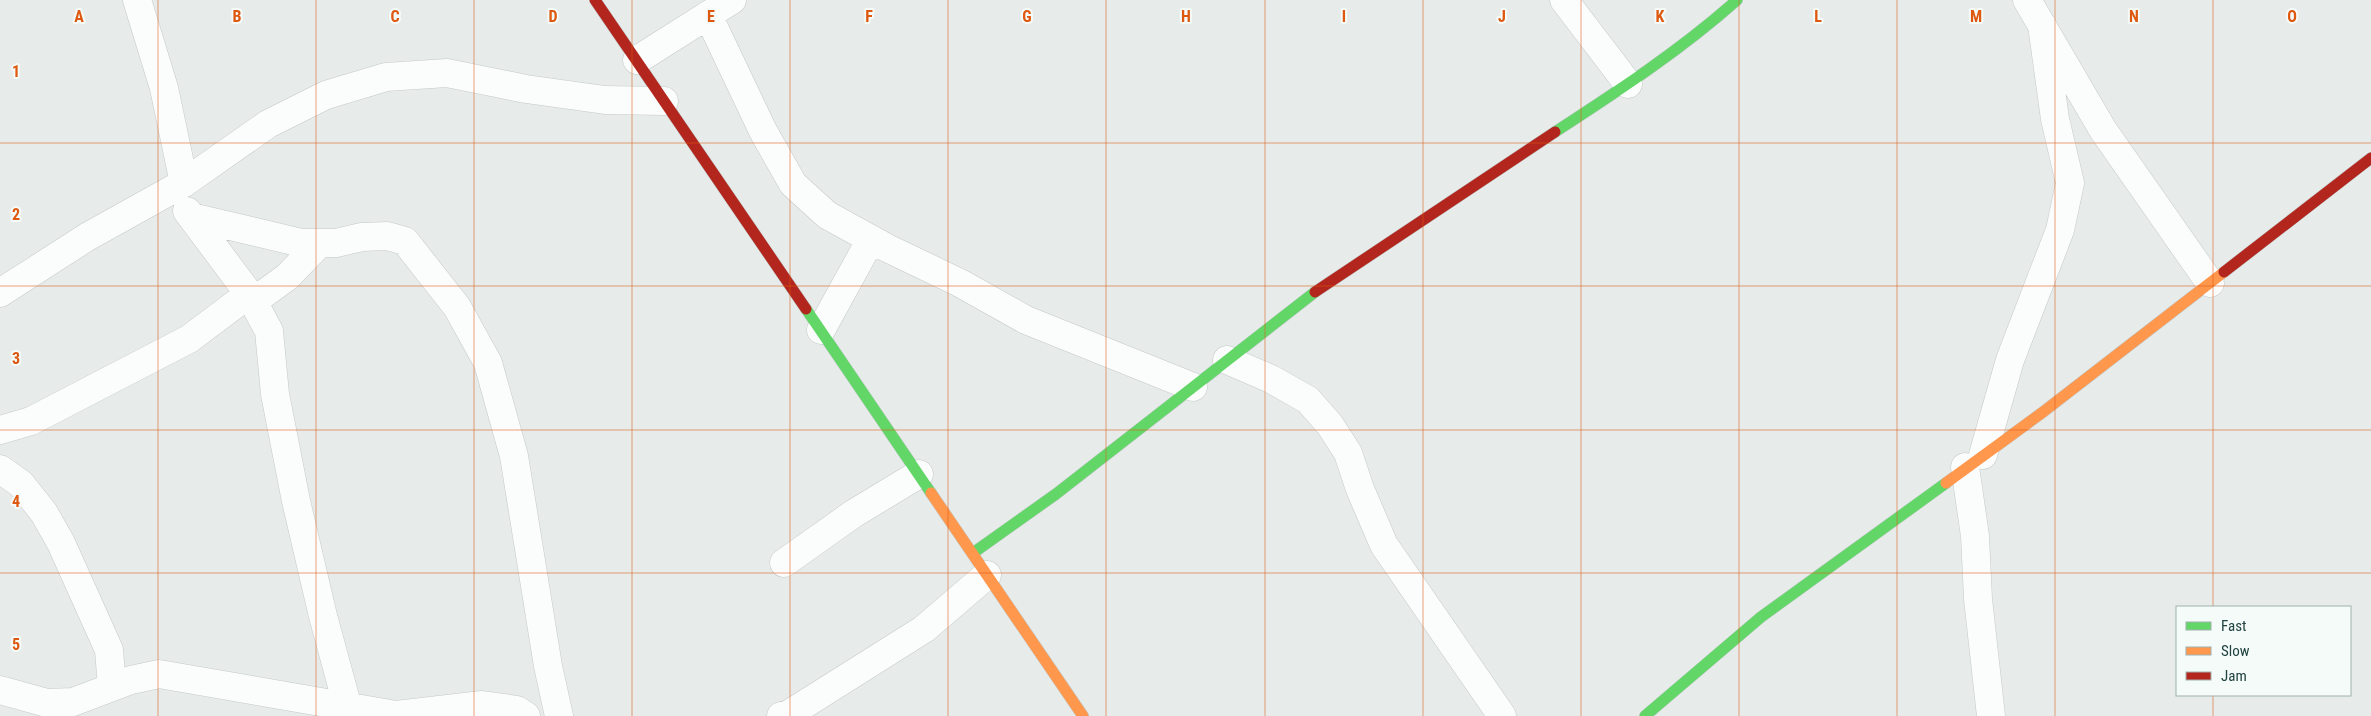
<svg xmlns="http://www.w3.org/2000/svg" width="2371" height="716" font-family="'Roboto Condensed',sans-serif">
<style>
.lines{fill:none;stroke-linecap:round;stroke-linejoin:round}
.street-casing{stroke:#c4c9c8;stroke-width:29}
.fast-casing{stroke:#c2cac9;stroke-width:12}
.slow-casing{stroke:#c2cac9;stroke-width:12}
.jam-casing{stroke:#c2cac9;stroke-width:12}
.street{stroke:#fbfcfc;stroke-width:28}
.fast{stroke:#63d668;stroke-width:11}
.slow{stroke:#ff974d;stroke-width:11}
.jam{stroke:#b3261e;stroke-width:11}
.grid{fill:none;stroke:#de580f;stroke-width:1;stroke-opacity:0.55}
.grid-label{font-size:16px;text-anchor:middle;font-weight:bold;fill:#de580f;stroke:#f5fbf9;stroke-width:4;stroke-linejoin:round;paint-order:stroke}
</style>
<rect width="100%" height="100%" fill="#e7eceb"/>
<g class="lines">
<defs>
<path id="street" d="M137,0L164,88L184,183
M1564,0L1628,84
M2027,0L2103,130L2210,283
M708,15L763,131L793,184L827,215L887,248L960,283L1026,320L1193,387
M637,60L732,0
M187,211L249,294L269,331L275,394L296,501L323,616L348,708
M192,217L302,243H336L362,237L387,236L405,241L457,307L488,363L514,456L548,666L559,716
M0,293L87,237L184,183L268,124L326,95L386,77L447,73L526,89L605,100L664,101
M254,301L287,277L320,243
M821,330L871,239
M1227,360L1271,379L1308,400L1330,425L1348,453L1360,489L1384,545L1502,716
M0,430L31,421L189,339L249,294
M1983,455L2010,360L2060,230L2070,183L2055,119L2042,25
M1965,467L1975,536L1978,599L1991,716
M0,469L21,484L44,513L61,543L109,650L112,687
M784,563L853,514L919,474
M0,690L47,703L73,702L131,680L159,674L396,715L482,705L517,710L526,716
M781,716L789,714L924,629L987,575"/>
<path id="fast" d="M1555,132C1618,91 1681,50 1737,0
M806,309L931,493
M973,553L1056,494L1315,292
M1645,716L1761,617L1946,483"/>
<path id="slow" d="M1946,483L2043,412L2224,272
M931,493L1083,716"/>
<path id="jam" d="M595,0L806,309
M2224,272L2371,158
M1315,292L1555,132"/>
</defs>
<use href="#street" class="street-casing"/>
<use href="#fast" class="fast-casing"/>
<use href="#slow" class="slow-casing"/>
<use href="#jam" class="jam-casing"/>
<use href="#street" class="street"/>
<use href="#fast" class="fast"/>
<use href="#slow" class="slow"/>
<use href="#jam" class="jam"/>
</g>
<path class="grid" d="M158,0V716M316,0V716M474,0V716M632,0V716M790,0V716M948,0V716M1106,0V716M1265,0V716M1423,0V716M1581,0V716M1739,0V716M1897,0V716M2055,0V716M2213,0V607M0,143H2371M0,286H2371M0,430H2371M0,573H2371M2213,695V716"/>
<g class="grid-label">
<text x="79" y="22">A</text>
<text x="237" y="22">B</text>
<text x="395" y="22">C</text>
<text x="553" y="22">D</text>
<text x="711" y="22">E</text>
<text x="869" y="22">F</text>
<text x="1027" y="22">G</text>
<text x="1186" y="22">H</text>
<text x="1344" y="22">I</text>
<text x="1502" y="22">J</text>
<text x="1660" y="22">K</text>
<text x="1818" y="22">L</text>
<text x="1976" y="22">M</text>
<text x="2134" y="22">N</text>
<text x="2292" y="22">O</text>
<text x="16" y="77">1</text>
<text x="16" y="220">2</text>
<text x="16" y="364">3</text>
<text x="16" y="507">4</text>
<text x="16" y="650">5</text>
</g>
<rect x="2176" y="606" width="175" height="90" fill="#f5fbf9" stroke="#a0b1af"/>
<rect x="2186" y="622" width="25" height="8" fill="#63d668" stroke="#a0b1af"/>
<text x="2221" y="631" font-size="15" fill="#214341">Fast</text>
<rect x="2186" y="647" width="25" height="8" fill="#ff974d" stroke="#a0b1af"/>
<text x="2221" y="656" font-size="15" fill="#214341">Slow</text>
<rect x="2186" y="672" width="25" height="8" fill="#b3261e" stroke="#a0b1af"/>
<text x="2221" y="681" font-size="15" fill="#214341">Jam</text>
</svg>
